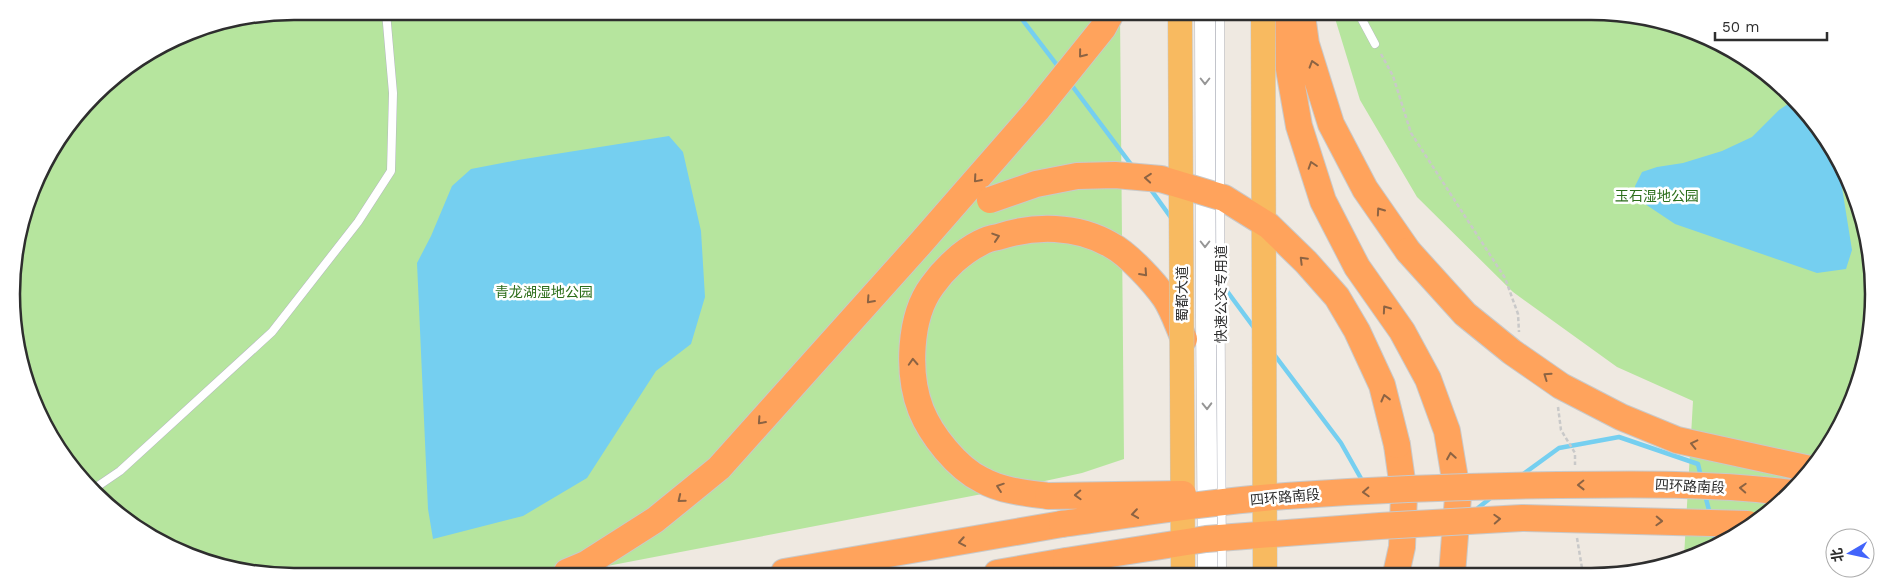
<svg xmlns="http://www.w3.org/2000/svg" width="1885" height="588" font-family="'Work Sans','Noto Sans SC',sans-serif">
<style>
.green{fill:#b6e59e}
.water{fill:#75cff0}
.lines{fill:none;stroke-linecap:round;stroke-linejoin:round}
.stream{stroke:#75cff0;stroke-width:4.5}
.service-casing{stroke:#b4b7c1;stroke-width:9}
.secondary-casing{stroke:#b4b7c1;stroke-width:21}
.motorway-casing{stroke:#c9c9c9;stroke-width:28}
.path{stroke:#c9c9c9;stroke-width:2.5;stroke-dasharray:4 2.5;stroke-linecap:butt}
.service{stroke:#fff;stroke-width:8}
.secondary{stroke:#fff;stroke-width:20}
.motorway{stroke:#ffa35c;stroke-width:26}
.service-bridge-casing{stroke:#b4b7c1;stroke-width:9;stroke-linecap:butt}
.trunk-bridge-casing{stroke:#c9c9c9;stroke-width:25;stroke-linecap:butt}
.motorway-bridge-casing{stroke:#c9c9c9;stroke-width:28;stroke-linecap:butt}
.service-bridge{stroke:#fff;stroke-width:8}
.trunk-bridge{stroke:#f8ba60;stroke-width:24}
.motorway-bridge{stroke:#ffa35c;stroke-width:26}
.oneway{stroke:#8c6343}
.oneway2{stroke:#969696}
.labels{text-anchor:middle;stroke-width:5;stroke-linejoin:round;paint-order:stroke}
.park-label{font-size:14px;fill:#2c6e1b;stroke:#fff}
.street-label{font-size:14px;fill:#2e2e2e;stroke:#fff}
.rim{fill:none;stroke:#2e2e2e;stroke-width:2.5}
</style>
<rect width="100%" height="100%" fill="#efe9e1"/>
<path class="green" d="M294,11L1120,15L1124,459L1082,473L1003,490L576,572L239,571L137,529L59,451L21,367L14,257L41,169L107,82L186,33Z
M1334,15L1646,17L1748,59L1826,137L1868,239V349L1836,435L1791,494L1716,547L1684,557L1693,401L1617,367L1513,292L1417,197L1360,100Z"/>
<path class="water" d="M1791,102L1826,137L1839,169L1852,250L1846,269L1817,273L1675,224L1636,198L1635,186L1642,172L1657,167L1683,163L1722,151L1752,137L1779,110Z
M669,136L683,152L701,231L705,297L691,344L656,371L587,478L523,516L433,539L428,509L417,263L431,236L452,186L471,169L518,160Z"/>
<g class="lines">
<path class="stream" d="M1018,14L1060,69
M1070,83L1133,167
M1149,187L1172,219
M1221,283L1255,329
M1273,353L1341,443L1363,482
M1522,475L1559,448L1619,437L1698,464L1701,477
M1705,495L1710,514
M1478,508L1493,496
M1713,531L1717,547"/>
<defs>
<path id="service" d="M1360,16L1375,44
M95,488L120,471L272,332L358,222L391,171L393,93L386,12"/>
<path id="secondary" d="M1205,15L1206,318L1208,573"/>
<path id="motorway" d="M1288,15L1289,69L1299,126L1323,201L1357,267L1402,331L1428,379L1447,431L1458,497L1452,574
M1302,15L1306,44L1331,124L1365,189L1408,251
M1048,496C1026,493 1002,491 982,480C957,468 931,435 921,410C907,374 909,317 932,286C944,269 962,252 980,243C985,240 992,238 998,237C1034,225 1077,225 1111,245C1128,254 1154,282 1165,298C1173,310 1178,326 1184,339
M567,572L586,564L655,520L719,468L919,245L1037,110L1103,28L1110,15
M784,572L1062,524
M997,573L1066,561
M1396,574L1402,547L1404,495L1397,445"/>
</defs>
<use href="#service" class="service-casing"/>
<use href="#secondary" class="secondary-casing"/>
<use href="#motorway" class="motorway-casing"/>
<path class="path" d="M1381,54L1393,76L1411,133L1505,278L1518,314L1519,332
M1558,407L1561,430L1575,453V465
M1577,538L1583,574"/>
<use href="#service" class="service"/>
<use href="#secondary" class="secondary"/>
<use href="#motorway" class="motorway"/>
<defs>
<path id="service-bridge" d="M1220,15V191
M1220,203L1222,573"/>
<path id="trunk-bridge" d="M1180,15L1183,573
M1263,15L1265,573"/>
<path id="motorway-bridge" d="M990,200L1036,184L1077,176L1115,175L1161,179L1224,198L1269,226L1306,262L1337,297L1357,331L1382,385L1397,445
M1408,251L1465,314L1512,352L1561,386L1621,417L1677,440L1810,469
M1048,496L1183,494
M1062,524C1141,513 1221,500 1301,495C1387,489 1473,486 1558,485C1636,484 1715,483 1792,493
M1066,561L1206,539L1380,526L1522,518L1748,524"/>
</defs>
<use href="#service-bridge" class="service-bridge-casing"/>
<use href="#trunk-bridge" class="trunk-bridge-casing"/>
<use href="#motorway-bridge" class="motorway-bridge-casing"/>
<use href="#service-bridge" class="service-bridge"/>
<use href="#trunk-bridge" class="trunk-bridge"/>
<use href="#motorway-bridge" class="motorway-bridge"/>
</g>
<defs><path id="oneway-chevron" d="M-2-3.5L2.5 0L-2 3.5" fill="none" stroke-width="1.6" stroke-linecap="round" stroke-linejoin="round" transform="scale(1.25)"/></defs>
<g class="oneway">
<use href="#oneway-chevron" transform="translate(1082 54) rotate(129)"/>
<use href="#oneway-chevron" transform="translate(1313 64) rotate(-107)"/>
<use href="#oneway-chevron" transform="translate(1312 165) rotate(-108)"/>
<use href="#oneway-chevron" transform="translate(1148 178) rotate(-175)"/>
<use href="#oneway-chevron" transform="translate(977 179) rotate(131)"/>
<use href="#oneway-chevron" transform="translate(1380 211) rotate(-125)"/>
<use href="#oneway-chevron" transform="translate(996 237) rotate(-18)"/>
<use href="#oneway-chevron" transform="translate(1303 260) rotate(-135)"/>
<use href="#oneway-chevron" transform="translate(1144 273) rotate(48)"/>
<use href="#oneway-chevron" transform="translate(870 300) rotate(132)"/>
<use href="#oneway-chevron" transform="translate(1386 309) rotate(-125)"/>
<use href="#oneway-chevron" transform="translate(913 362) rotate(-93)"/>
<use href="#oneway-chevron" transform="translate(1547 376) rotate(-145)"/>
<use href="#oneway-chevron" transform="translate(1385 398) rotate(-104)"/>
<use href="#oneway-chevron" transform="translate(761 421) rotate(132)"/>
<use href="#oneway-chevron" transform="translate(1694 444) rotate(-167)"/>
<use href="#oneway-chevron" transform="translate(1451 456) rotate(-99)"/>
<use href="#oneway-chevron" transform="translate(1581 485) rotate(179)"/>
<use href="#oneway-chevron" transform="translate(1000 487) rotate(-161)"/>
<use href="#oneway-chevron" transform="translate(1743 488) rotate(-177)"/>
<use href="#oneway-chevron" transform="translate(1366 492) rotate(177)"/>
<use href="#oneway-chevron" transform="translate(1078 495) rotate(178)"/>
<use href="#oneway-chevron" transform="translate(681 499) rotate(141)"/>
<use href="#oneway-chevron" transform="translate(1135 514) rotate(172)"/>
<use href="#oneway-chevron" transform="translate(1497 519) rotate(-3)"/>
<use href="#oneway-chevron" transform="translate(1659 521) rotate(2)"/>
<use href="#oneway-chevron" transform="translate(962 542) rotate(170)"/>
</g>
<g class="oneway2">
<use href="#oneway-chevron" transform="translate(1205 81) rotate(90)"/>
<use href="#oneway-chevron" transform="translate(1205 244) rotate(90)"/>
<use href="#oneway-chevron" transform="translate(1207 406) rotate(89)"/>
</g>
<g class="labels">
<g class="park-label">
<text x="1657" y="201">玉石湿地公园</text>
<text x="544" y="297">青龙湖湿地公园</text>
</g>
<g class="street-label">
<text transform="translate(1182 294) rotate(-90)" y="5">蜀都大道</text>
<text transform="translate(1221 294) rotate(-90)" y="5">快速公交专用道</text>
<text transform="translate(1690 486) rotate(3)" y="5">四环路南段</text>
<text transform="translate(1285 497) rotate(-5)" y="5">四环路南段</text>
</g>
</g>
<path d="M0 0H1885V588H0ZM294 20H1591A274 274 0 0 1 1865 294V294A274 274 0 0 1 1591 568H294A274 274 0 0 1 20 294V294A274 274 0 0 1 294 20Z" fill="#fff" fill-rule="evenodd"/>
<path class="rim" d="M294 20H1591A274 274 0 0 1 1865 294V294A274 274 0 0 1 1591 568H294A274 274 0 0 1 20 294V294A274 274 0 0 1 294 20Z"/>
<g transform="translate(1850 553) rotate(261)"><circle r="24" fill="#ffffff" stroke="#ababab"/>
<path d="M0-4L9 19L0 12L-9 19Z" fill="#4264fb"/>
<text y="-8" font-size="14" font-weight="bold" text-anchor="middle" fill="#2e2e2e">北</text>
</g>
<path d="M1715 32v8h112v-8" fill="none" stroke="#2e2e2e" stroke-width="2.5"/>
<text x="1722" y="32" font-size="15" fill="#2e2e2e" stroke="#ffffff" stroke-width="4" paint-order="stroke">50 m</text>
</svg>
